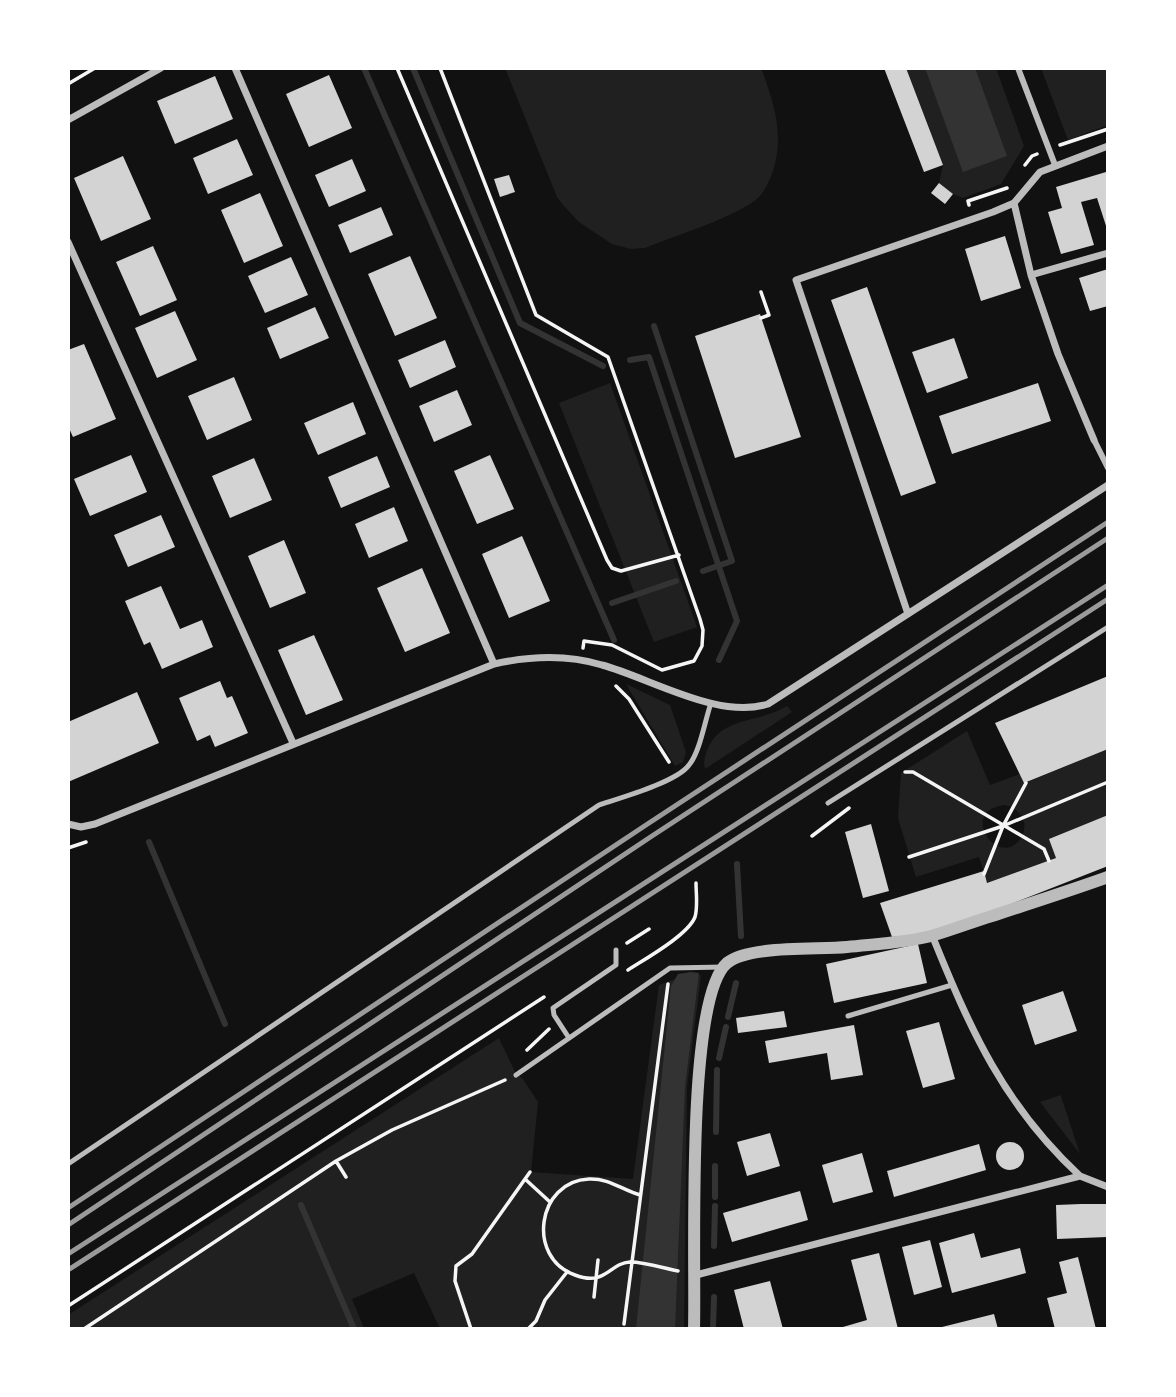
<svg xmlns="http://www.w3.org/2000/svg" width="1176" height="1397" font-family="Karla,sans-serif">
<style>
.green{fill:#202020;fill-rule:evenodd}
.water{fill:#333}
.lines{fill:none;stroke-linecap:round;stroke-linejoin:round}
.stream{stroke:#333;stroke-width:6}
.building{fill:#d3d3d3}
.path{stroke:#f5f5f5;stroke-width:3.5}
.service{stroke:#bcbcbc;stroke-width:5}
.pedestrian{stroke:#bcbcbc;stroke-width:6}
.minor{stroke:#bcbcbc;stroke-width:7}
.tertiary{stroke:#bcbcbc;stroke-width:12}
.rail{stroke:#9a9a9a;stroke-width:5}
</style>
<rect width="100%" height="100%" fill="#111"/>
<path class="green" d="M505,68H761C775,105 786,140 770,179C767,185 764,192 759,197C738,217 673,236 645,248L631,249L612,244L579,222L563,205L557,197Z
M906,68H996L1024,146L1001,184L963,198L953,194L939,183L943,165Z
M1041,68H1108V125L1068,140Z
M610,383L697,627L654,642L559,403Z
M626,684L670,705L686,752L683,762L675,766Z
M787,706L792,712L705,769C703,761 705,756 708,748C722,716 761,723 787,706Z
M967,731L990,785L1020,774L1025,783L1108,749V815L1050,839L1056,858L987,883L979,857L916,877L898,818L901,773ZM1005,805C1020,808 1030,823 1021,838C998,871 957,810 1005,805Z
M701,975L687,1087L684,1329H440L414,1273L352,1299L364,1328L363,1329H68V1315L499,1038L516,1074L523,1079L538,1102L531,1172L633,1179L659,985L681,977Z
M1061,1095V1096L1080,1154L1040,1102Z"/>
<path class="water" d="M925,68H975L1007,156L963,172Z
M691,972L699,973L685,1087L675,1329H636L671,986L678,974Z"/>
<g class="lines">
<path class="stream" d="M364,68L614,640
M413,68L520,323L603,366
M654,326L732,561L703,571
M630,360L649,357L737,621L719,660
M612,603L676,581
M149,842L225,1024
M737,864L741,936
M728,1017L736,983
M719,1058L726,1027
M716,1132L717,1070
M715,1197V1166
M301,1205L354,1329
M714,1246L715,1206
M713,1329L714,1297"/>
</g>
<path class="building" d="M884,68H906L943,165L924,172Z
M329,75L352,128L309,147L286,94Z
M215,76L233,119L175,144L157,101Z
M237,139L253,175L208,194L193,158Z
M123,156L151,219L101,241L74,178Z
M352,159L366,191L329,207L315,175Z
M1106,172L1108,179V232L1097,198L1081,202L1094,245L1061,254L1048,212L1062,208L1056,187Z
M509,175L515,192L500,197L494,179Z
M939,183L953,194L945,204L931,193Z
M260,193L283,246L244,263L221,210Z
M381,207L393,235L350,253L338,225Z
M1005,236L1021,288L981,301L965,249Z
M153,246L177,300L140,316L116,262Z
M410,256L437,318L395,336L368,274Z
M291,257L308,295L265,313L248,276Z
M1108,269V306L1090,311L1079,278Z
M867,287L936,483L901,496L831,300Z
M315,307L329,338L280,359L267,328Z
M175,311L197,360L157,378L135,328Z
M760,314L801,437L735,458L695,336Z
M954,338L968,378L927,393L912,352Z
M445,340L456,367L410,388L398,360Z
M84,344L116,419L73,437L68,426V350Z
M234,377L252,420L207,440L188,396Z
M1038,383L1051,421L952,454L939,416Z
M457,390L472,425L434,442L419,406Z
M353,402L366,434L318,455L304,423Z
M131,455L147,492L90,516L74,479Z
M490,455L514,509L477,524L454,471Z
M377,456L390,487L341,508L328,477Z
M254,458L272,500L230,518L212,476Z
M394,507L408,541L369,558L355,524Z
M161,515L175,547L128,567L114,535Z
M522,536L550,601L509,618L482,554Z
M284,540L306,593L270,608L248,556Z
M422,568L450,633L405,652L377,588Z
M161,586L180,629L202,620L213,647L162,669L150,642L144,645L125,601Z
M314,635L343,700L306,715L278,650Z
M1108,676V749L1024,783L995,723Z
M220,681L227,698L232,696L248,733L215,747L210,735L197,741L179,698Z
M137,692L159,743L68,782V722Z
M1108,815V866L937,933L892,937L880,903L984,871L987,883L1056,858L1049,839Z
M871,824L889,891L863,898L845,832Z
M918,944L927,983L834,1003L826,964Z
M1063,991L1077,1031L1035,1045L1022,1005Z
M784,1011L787,1027L738,1033L736,1018Z
M939,1022L955,1079L923,1088L906,1031Z
M854,1025L863,1075L831,1080L827,1053L769,1063L765,1041Z
M770,1133L780,1166L747,1176L737,1142Z
M996 1156a14 14 0 1 1 28 0a14 14 0 1 1-28 0Z
M979,1144L986,1170L894,1197L887,1171Z
M862,1153L873,1192L833,1203L822,1165Z
M800,1191L808,1220L732,1242L723,1213Z
M1081,1204H1106L1107,1237L1057,1239L1056,1205Z
M974,1233L981,1258L1020,1248L1026,1273L952,1293L939,1243Z
M930,1240L942,1287L914,1295L902,1247Z
M879,1253L898,1329H836L867,1320L851,1260Z
M1078,1257L1096,1329H1055L1047,1298L1067,1293L1059,1262Z
M770,1281L783,1329H744L734,1290Z
M994,1314L998,1329H938V1328Z"/>
<g class="lines">
<path class="path" d="M397,68L607,560L612,568L621,571L679,555
M440,68L536,315L608,357L700,619L703,630L702,646L694,661L662,670L612,645L584,641L583,648
M68,84L95,68
M1060,145L1108,129
M1025,165L1032,156L1037,154
M969,205L968,201L1007,188
M761,292L769,315L761,318
M616,686L629,699L669,762
M905,772H913L1044,849L1049,861
M812,836L849,808
M68,848L86,842
M909,857L1003,826L1108,782
M984,874L1003,826L1026,783
M627,943L649,929
M628,970C645,959 688,935 695,917C698,907 696,893 696,883
M527,1050L549,1029
M336,1161L346,1177
M525,1179L550,1202
M640,1195C622,1190 609,1178 589,1179C537,1181 526,1258 575,1275C606,1287 609,1263 630,1262C645,1262 663,1268 678,1271
M594,1297L598,1260
M68,1306L544,997
M624,1324L668,984
M84,1329L336,1161L392,1130L505,1080
M471,1329L455,1281L456,1266L472,1254L530,1172
M528,1329L536,1321L545,1300L567,1272"/>
<path class="service" d="M828,803L1108,627
M848,1016L952,985
M569,1038L554,1015L553,1008L616,965V950
M516,1075L670,968L724,967
M68,1164L599,805C620,798 677,782 689,765C700,752 705,720 711,703"/>
<path class="pedestrian" d="M1018,68L1055,165
M1094,440L1108,468"/>
<path class="minor" d="M235,68L494,664
M68,120L161,68
M1014,203L1031,275L1058,354L1094,440
M68,242L293,743
M1031,275L1108,253
M908,614L796,280L993,212L1014,203L1040,172L1108,146
M68,824L81,827L95,824L494,664C530,656 566,654 602,665C650,678 719,720 768,704L1108,485
M932,935C970,1029 1004,1106 1080,1176
M696,1275L1080,1176L1108,1187"/>
<path class="tertiary" d="M694,1329C696,1264 685,999 727,963C749,945 818,950 847,947C875,944 904,943 931,936C952,930 972,922 992,916C1031,903 1069,891 1108,877"/>
<path class="rail" d="M68,1208L646,825L1108,522
M68,1225L652,836L1108,538
M68,1254L1108,585
M68,1270L1108,599"/>
</g>
<rect width="1176" height="1397" fill="none" stroke="#ffffff" stroke-width="140"/>
</svg>
